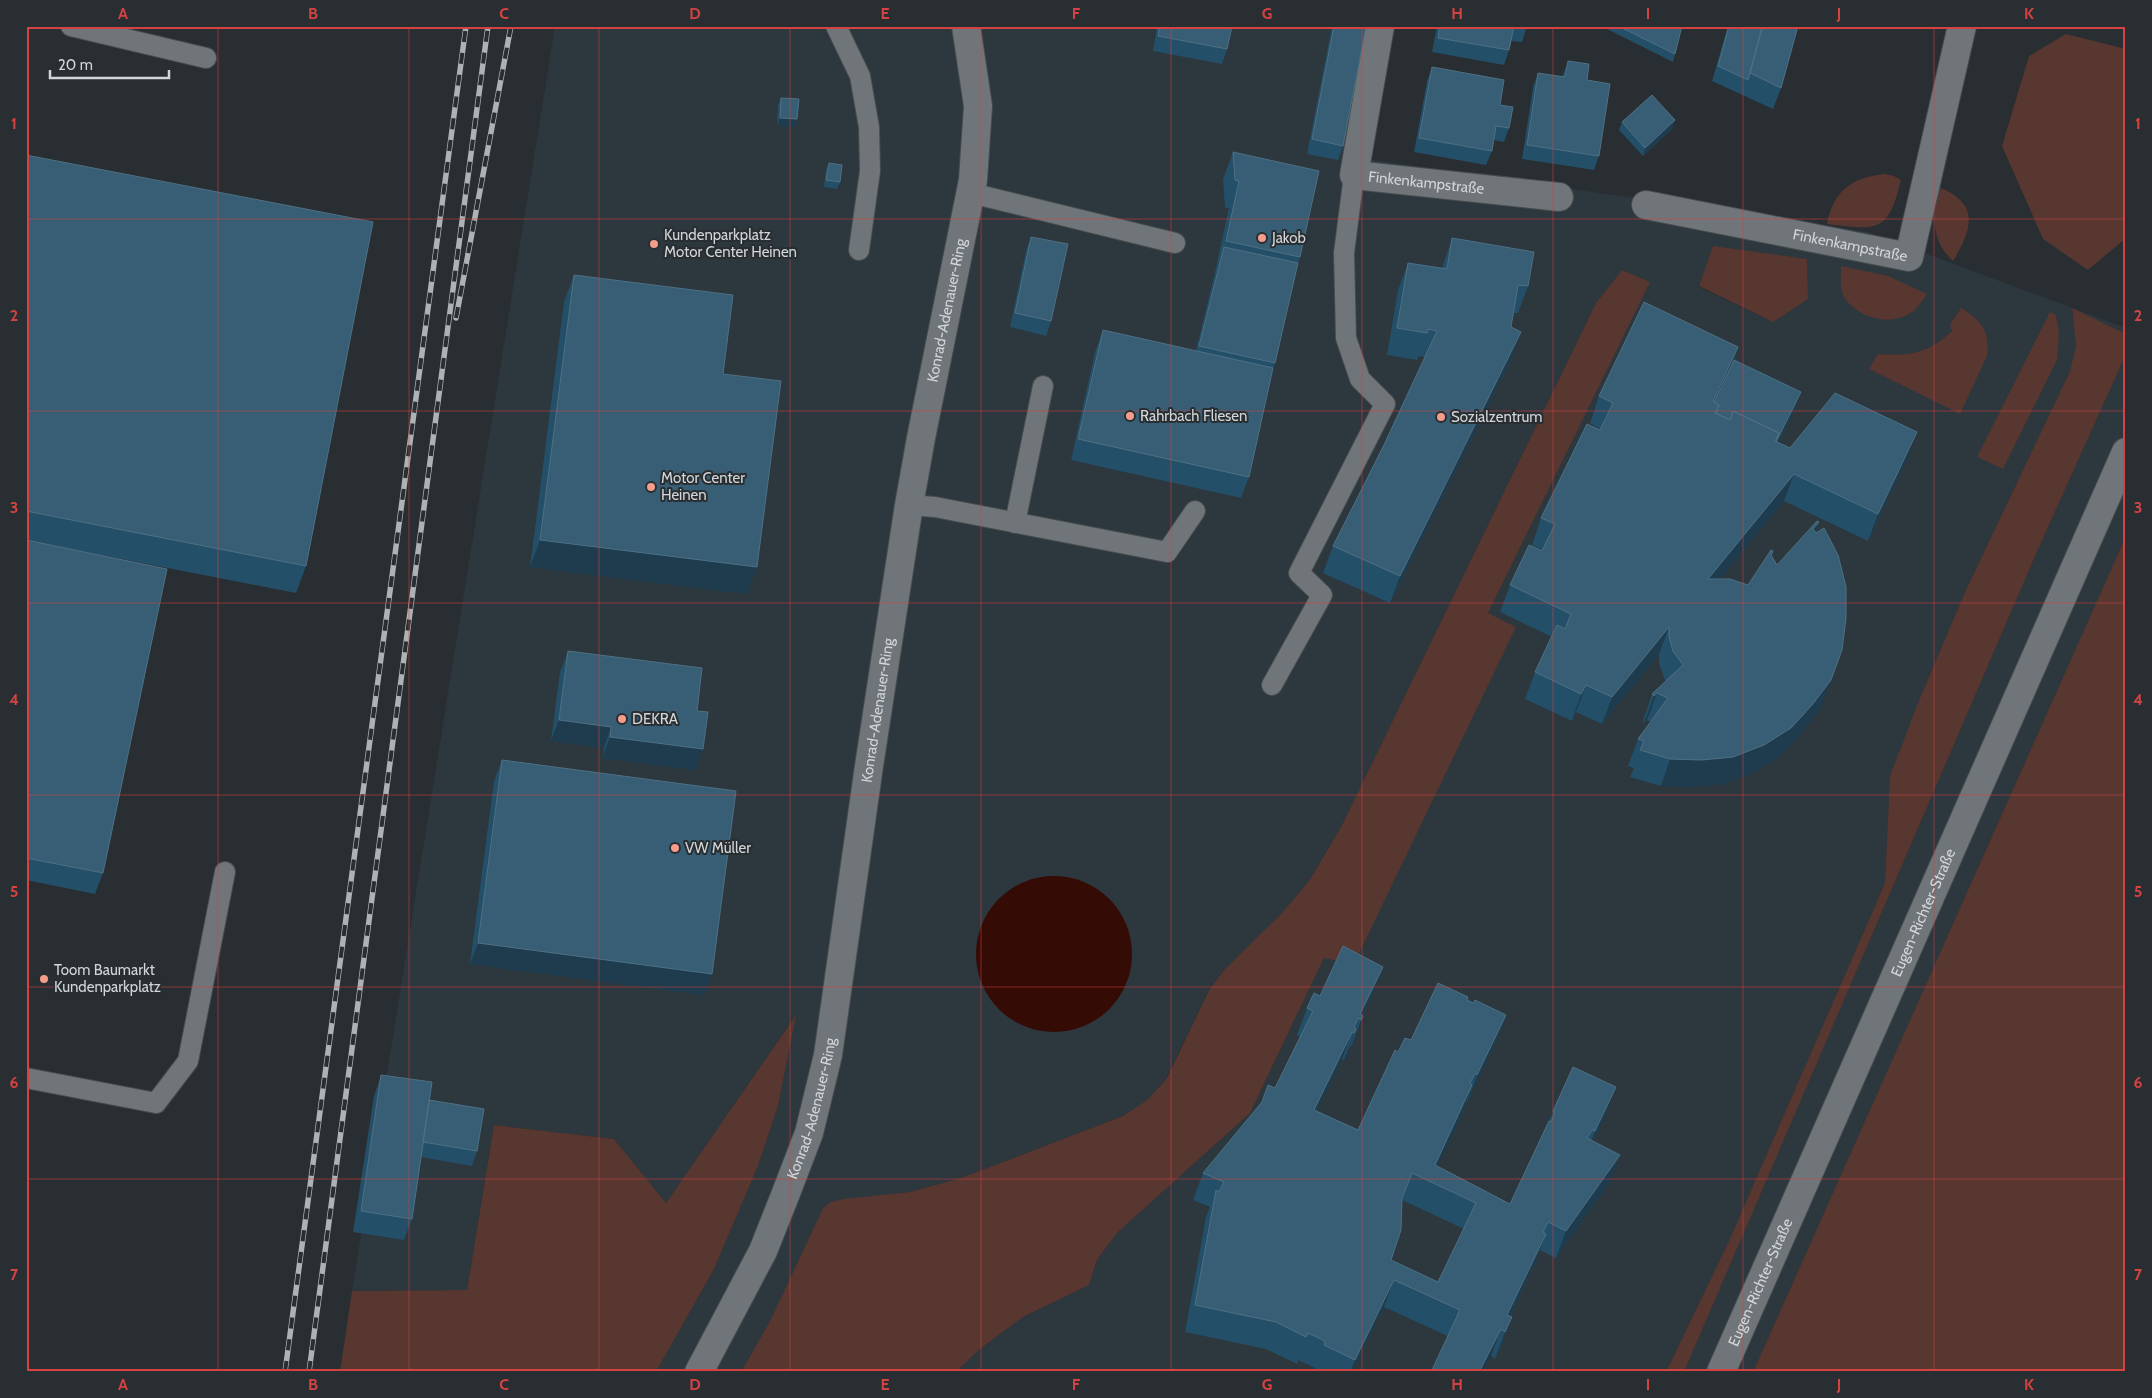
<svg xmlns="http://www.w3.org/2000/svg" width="2152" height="1398" font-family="Cabin,sans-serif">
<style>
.built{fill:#2c373e;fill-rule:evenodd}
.green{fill:#573730}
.water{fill:#340b05}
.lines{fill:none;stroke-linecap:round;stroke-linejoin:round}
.service-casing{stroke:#474c4e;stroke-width:22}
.minor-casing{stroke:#474c4e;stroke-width:30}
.tertiary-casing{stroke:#474c4e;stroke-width:30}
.service{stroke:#6f7579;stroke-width:20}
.minor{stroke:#6f7579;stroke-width:28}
.tertiary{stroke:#6f7579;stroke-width:28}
.rail-casing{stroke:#adb2b4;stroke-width:5.5}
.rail{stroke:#282e31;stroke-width:4;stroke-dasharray:11;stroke-linecap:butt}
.wall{fill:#244f68;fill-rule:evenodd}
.shaded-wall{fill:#1e3c4d}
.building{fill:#375e74;stroke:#4f7084;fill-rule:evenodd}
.grid{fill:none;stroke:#d54242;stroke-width:1;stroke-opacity:0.55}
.poi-dot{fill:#f49d8b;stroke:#282e31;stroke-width:2}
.labels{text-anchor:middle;stroke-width:4;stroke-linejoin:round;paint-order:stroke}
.street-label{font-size:15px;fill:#d2d6d8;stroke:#282e31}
.poi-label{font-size:15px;fill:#d2d6d8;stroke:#282e31;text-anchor:start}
.neatline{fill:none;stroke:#d54242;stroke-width:2}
.grid-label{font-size:16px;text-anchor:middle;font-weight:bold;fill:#d54242}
</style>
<rect width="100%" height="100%" fill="#282e31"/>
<path class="built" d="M555,26H1370L1346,156L1868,232L2126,328V334L2072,309L2076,346L2070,371L1965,592L1920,698L1887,837L1885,883L1728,1243L1666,1372H956L980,1349L1023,1317L1089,1285L1097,1260L1117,1233L1250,1113L1324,958L1516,627L1488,613L1649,282L1622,270L1596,303L1341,827L1309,881L1281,914L1224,970L1209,989L1167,1077L1147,1100L1123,1116L961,1178L910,1192L831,1202L823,1208L771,1319L741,1372H656L714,1269L758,1166L778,1106L795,1016L666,1203L614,1139L494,1125L467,1290L352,1291ZM1713,246H1714L1773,322L1699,287ZM1952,331L1910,377L1878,354L1904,356L1923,352L1936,345Z
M2126,354V536L1753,1372H1684L2036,554Z"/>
<path class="green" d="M2066,34L2126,49V238L2088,270L2043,239L2002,146L2029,56Z
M1885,174L1894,176L1901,180C1888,234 1877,230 1827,224C1833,191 1852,177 1885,174Z
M1938,187C1980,203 1973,228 1953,261C1931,242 1932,214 1938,187Z
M1713,246L1807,259L1808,299L1773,322L1699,286Z
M1841,266L1888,276L1927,294C1922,301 1917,310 1909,314C1889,326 1860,318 1846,300C1839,291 1841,277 1841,266Z
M1622,270L1650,282L1488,613L1516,627L1354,964L1324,958L1250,1113L1117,1233L1097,1260L1089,1285L1023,1317L980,1349L956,1372H741L771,1319L823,1208L831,1202L844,1199L910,1192L961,1178L1123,1116L1147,1100L1167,1078L1209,990L1224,970L1281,914L1309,881L1341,827L1596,303Z
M1961,308C1980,319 1991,332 1987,356L1960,414L1869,369L1878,354C1912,356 1926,354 1952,331L1950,325Z
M2072,308L2126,334V354L2036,554L1684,1372H1666L1728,1243L1885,883L1890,776L1920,698L1965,592L2070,371L2076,346Z
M2050,312L2056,315L2059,333L2057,360L2003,469L1977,457Z
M2126,536V1372H1753Z
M796,1015L778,1106L758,1166L714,1269L656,1372H340L352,1291L467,1290L494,1125L614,1139L666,1203Z"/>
<path class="water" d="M976 954a78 78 0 1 1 156 0a78 78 0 1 1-156 0Z"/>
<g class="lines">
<defs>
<path id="service" d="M71,26L206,58
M836,26L860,76L869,127L870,171L859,250
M971,193L1175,243
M909,505L935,507L1167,552L1195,511
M1015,523L1043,386
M1272,685L1322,595L1299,573L1385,404L1360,379L1346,338L1344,253L1354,175
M26,1078L156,1103L188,1061L225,872"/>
<g id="minor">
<path id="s1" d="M1380,26L1354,175L1559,197"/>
<path id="s2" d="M1646,205L1909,257L1962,26"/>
<path id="s3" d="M1721,1372L2126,452"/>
</g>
<g id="tertiary">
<path id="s4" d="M699,1372L763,1251L786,1193L809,1133L828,1055L869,766L909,505L921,438L973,180L978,106L966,26"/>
</g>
</defs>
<use href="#service" class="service-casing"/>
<use href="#minor" class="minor-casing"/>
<use href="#tertiary" class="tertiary-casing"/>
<use href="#service" class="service"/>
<use href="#minor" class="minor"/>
<use href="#tertiary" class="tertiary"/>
<defs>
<path id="rail" d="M456,318L511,26
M285,1372L466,26
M309,1372L488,26"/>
</defs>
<use href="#rail" class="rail-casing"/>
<use href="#rail" class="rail"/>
</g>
<path class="wall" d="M1157,26H1232L1227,49L1222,64L1153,51Z
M1332,26H1366L1343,146L1338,160L1307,154Z
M1437,26H1527L1522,42L1511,41L1509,50L1504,65L1432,52Z
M1601,26H1682L1673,62Z
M1728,26H1798L1781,88L1773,109L1712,81Z
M1568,61L1587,80L1599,156L1594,170L1522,159L1533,87L1538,73L1562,77Z
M1432,67L1500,105L1509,128L1504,142L1493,140L1492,151L1486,165L1414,152L1427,81Z
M781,98L797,119L794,127L777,126L778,105Z
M1622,122L1673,128L1643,156L1619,130Z
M1233,152L1300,257L1298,263L1275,363L1271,376L1249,477L1241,498L1071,460L1095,352L1103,330L1196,351L1216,268L1229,208H1225L1223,179Z
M26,155L306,566L296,593L50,545L103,873L95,894L26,880Z
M829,163L840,182L837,189L824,187L826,170Z
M1031,237L1051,321L1046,336L1010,327L1026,251Z
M1452,238L1528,286L1518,313H1513L1511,327V359L1390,603L1323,573L1333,546L1383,447L1425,357L1419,356L1417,360L1387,355L1398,290L1408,263L1442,268Z
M574,275L723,374L747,594L530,567L564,302Z
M1738,347L1734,360L1796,406L1778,443L1790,448L1907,459L1868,541L1784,501L1720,579L1748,585L1773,551L1772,556L1777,565L1819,522L1815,532L1821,707L1802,732L1781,755L1754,772L1723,784L1692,787L1661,786L1630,777L1634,768L1628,766L1638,739L1651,722L1647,720L1644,723L1643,721L1652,694L1666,681L1664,678L1659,663V654L1602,724L1576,712L1572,721L1525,699L1535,672L1552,637L1500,612L1510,585L1542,550L1532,545L1541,518L1600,429L1590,423L1599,396Z
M568,651L697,711L703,749L695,770L602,758L604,748L551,741L560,672Z
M502,760L712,974L705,995L470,964L494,781Z
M1373,994L1363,1015L1353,1043L1351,1047L1350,1046L1344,1060L1342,1059L1317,1111L1358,1130L1398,1052L1411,1040L1467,1000L1506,1015L1496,1042L1467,1102L1466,1101L1463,1112L1437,1166L1510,1204L1549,1121L1553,1111L1616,1087L1606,1114L1593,1141L1610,1182L1556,1258L1540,1250L1536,1261L1510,1316L1502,1344L1495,1359L1491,1356L1384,1307L1352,1372H1314L1315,1368L1298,1360L1297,1364L1266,1349L1185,1332L1206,1217L1210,1207L1193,1200L1203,1173L1275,1088L1300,1037L1297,1035L1307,1008ZM1402,1200L1464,1229L1438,1282L1391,1260Z
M381,1075L477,1151L472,1166L421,1157L412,1219L404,1240L353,1232L374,1096Z"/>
<path class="shaded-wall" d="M780,118L797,119L794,127L777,126Z
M1675,120L1673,128L1643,156L1645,148Z
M1521,332L1511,359L1390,603L1400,576Z
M1738,347L1728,374L1703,428L1713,401Z
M1801,392L1796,406L1765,469L1775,441Z
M1917,432L1907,459L1868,541L1878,514Z
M1794,474L1784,501L1698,606L1708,579Z
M1819,522L1809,550L1813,529Z
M540,540L757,567L747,594L530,567Z
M1669,627L1659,654L1602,724L1612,697Z
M1831,680L1821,707L1802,732L1781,755L1754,772L1723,784L1692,787L1661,786L1670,759Z
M1586,685L1576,712L1572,721L1581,694Z
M1657,693L1647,720L1644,723L1654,696Z
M559,720L611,727L604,748L551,741Z
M610,737L703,749L695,770L602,758Z
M478,943L712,974L705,995L470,964Z
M1383,967L1373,994L1361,1019L1360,1014Z
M1506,1015L1496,1042L1467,1102L1477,1075Z
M1363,1016L1353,1043L1351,1047L1361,1020Z
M1356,1029L1346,1056L1344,1060L1354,1033Z
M1352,1032L1342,1059L1305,1137L1314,1110Z
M1472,1085L1463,1112L1430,1182L1435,1165Z
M1616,1087L1606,1114L1585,1158L1595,1131Z
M1620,1155L1610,1182L1556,1258L1566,1231Z
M1546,1234L1536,1261L1503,1330L1507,1315Z
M1394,1280L1384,1307L1352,1372H1350L1355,1360Z
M1512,1317L1502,1344L1495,1359L1505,1332Z
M1501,1329L1491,1356L1483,1372H1479Z"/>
<path class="building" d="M1160,26H1232L1227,49L1158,36Z
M1334,26H1366L1343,146L1312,139Z
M1440,26H1514L1509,50L1438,38Z
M1618,26H1682L1675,54Z
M1729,26H1762L1748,80L1718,66Z
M1763,26H1798L1781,88L1750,73Z
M1568,61L1589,64L1587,80L1610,84L1599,156L1527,145L1538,73L1565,77Z
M1432,67L1504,80L1500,105L1513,107L1509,128L1496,126L1492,151L1419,138Z
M1652,95L1675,120L1645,148L1622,122Z
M781,98L799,99L797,119L780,118Z
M1233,152L1319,171L1300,257L1226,241L1239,181L1235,180Z
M26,155L373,222L306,566L26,511Z
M829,163L842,165L840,182L826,180Z
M1031,237L1068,244L1051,321L1015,313Z
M1452,238L1534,252L1528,286L1518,285L1511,327L1521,332L1400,576L1333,546L1383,447L1437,331L1428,329L1427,333L1397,328L1408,263L1447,269Z
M1224,247L1298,263L1275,363L1199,346Z
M574,275L733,295L723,374L781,381L757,567L540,540Z
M1644,302L1738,347L1713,401L1719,405L1715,413L1730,420L1733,411L1779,433L1775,441L1790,448L1835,393L1917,432L1878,514L1794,474L1708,579H1730L1748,585L1771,550L1773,551L1771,555L1777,565L1817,521L1819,522L1813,529L1816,533L1824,528L1838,555L1846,587V618L1842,650L1831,680L1812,705L1791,728L1764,745L1733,757L1702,760L1670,759L1640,750L1644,741L1638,739L1668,698L1657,693L1654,696L1652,694L1683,665L1673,651L1669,636V627L1612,697L1586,685L1581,694L1535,672L1557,625L1565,629L1571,614L1510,585L1529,545L1542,551L1555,524L1541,518L1587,424L1600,430L1613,403L1599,396Z
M1103,330L1273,368L1249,477L1078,439Z
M1734,360L1801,392L1776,442L1779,433L1733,411L1730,420L1716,413L1719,405L1714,402Z
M26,540L167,569L103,873L26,858Z
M568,651L702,668L697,711L708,712L703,749L610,737L611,727L559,720Z
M502,760L736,791L712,974L478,943Z
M1343,946L1383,967L1360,1014L1363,1016L1361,1020L1358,1018L1354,1027L1356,1029L1354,1033L1352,1032L1314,1110L1358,1130L1395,1050L1398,1052L1405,1038L1411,1040L1438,983L1468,997L1467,1000L1473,1003L1475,1000L1506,1015L1477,1075L1475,1073L1470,1083L1472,1085L1435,1165L1510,1204L1549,1121L1551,1122L1555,1112L1553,1111L1573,1067L1616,1087L1595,1131L1592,1130L1587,1138L1620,1155L1566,1231L1548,1222L1543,1232L1546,1234L1507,1315L1512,1317L1505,1332L1501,1329L1479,1372H1431L1460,1310L1394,1280L1355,1360L1324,1345L1325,1341L1308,1333L1306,1337L1276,1322L1195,1305L1216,1190L1219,1192L1224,1182L1203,1173L1262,1102L1268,1085L1275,1088L1313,1011L1307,1008L1314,993L1320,996ZM1412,1173L1476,1203L1438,1282L1391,1260L1401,1230L1402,1198Z
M381,1075L432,1082L412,1219L361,1211Z
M429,1100L484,1109L477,1151L423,1142Z"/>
<path class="grid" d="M218,26V1372M409,26V1372M599,26V1372M790,26V1372M981,26V1372M1171,26V1372M1362,26V1372M1553,26V1372M1743,26V1372M1934,26V1372M26,219H2126M26,411H2126M26,603H2126M26,795H2126M26,987H2126M26,1179H2126"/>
<g class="poi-dot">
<circle cx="1262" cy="238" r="5"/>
<circle cx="654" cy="244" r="5"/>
<circle cx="1130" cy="416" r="5"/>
<circle cx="1441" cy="417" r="5"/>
<circle cx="651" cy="487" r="5"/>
<circle cx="622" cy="719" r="5"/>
<circle cx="675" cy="848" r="5"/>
<circle cx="44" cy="979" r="5"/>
</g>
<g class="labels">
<g class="street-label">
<text dy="5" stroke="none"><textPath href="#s1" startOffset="224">Finkenkampstraße</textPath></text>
<text dy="5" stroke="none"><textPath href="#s2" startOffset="208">Finkenkampstraße</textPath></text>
<text dy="5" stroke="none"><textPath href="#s4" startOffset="1098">Konrad-Adenauer-Ring</textPath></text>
<text dy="5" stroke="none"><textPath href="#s4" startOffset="692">Konrad-Adenauer-Ring</textPath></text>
<text dy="5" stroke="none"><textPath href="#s3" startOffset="502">Eugen-Richter-Straße</textPath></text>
<text dy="5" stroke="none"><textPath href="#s4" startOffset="288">Konrad-Adenauer-Ring</textPath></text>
<text dy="5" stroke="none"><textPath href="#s3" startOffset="98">Eugen-Richter-Straße</textPath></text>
</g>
<g class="poi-label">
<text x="664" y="240">Kundenparkplatz<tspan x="664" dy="17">Motor Center Heinen</tspan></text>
<text x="1272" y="243">Jakob</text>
<text x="1140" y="421">Rahrbach Fliesen</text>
<text x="1451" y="422">Sozialzentrum</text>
<text x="661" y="483">Motor Center<tspan x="661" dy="17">Heinen</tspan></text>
<text x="632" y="724">DEKRA</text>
<text x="685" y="853">VW Müller</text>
<text x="54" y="975">Toom Baumarkt<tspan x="54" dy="17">Kundenparkplatz</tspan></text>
</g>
</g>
<rect width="2152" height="1398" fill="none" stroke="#282e31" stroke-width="55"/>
<path d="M50 70v8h119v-8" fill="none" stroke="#d2d6d8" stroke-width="2.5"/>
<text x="58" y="70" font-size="15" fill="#d2d6d8" stroke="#282e31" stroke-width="4" paint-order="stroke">20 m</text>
<rect x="28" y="28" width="2096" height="1342" class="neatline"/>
<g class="grid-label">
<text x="123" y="19">A</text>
<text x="313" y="19">B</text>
<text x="504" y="19">C</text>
<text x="695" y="19">D</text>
<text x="885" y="19">E</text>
<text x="1076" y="19">F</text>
<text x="1267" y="19">G</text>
<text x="1457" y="19">H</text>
<text x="1648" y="19">I</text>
<text x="1839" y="19">J</text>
<text x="2029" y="19">K</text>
<text x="14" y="129">1</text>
<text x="2138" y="129">1</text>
<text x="14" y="321">2</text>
<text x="2138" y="321">2</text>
<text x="14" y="513">3</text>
<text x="2138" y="513">3</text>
<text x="14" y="705">4</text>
<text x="2138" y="705">4</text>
<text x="14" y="897">5</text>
<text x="2138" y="897">5</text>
<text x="14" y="1088">6</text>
<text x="2138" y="1088">6</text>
<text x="14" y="1280">7</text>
<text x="2138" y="1280">7</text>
<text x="123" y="1390">A</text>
<text x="313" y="1390">B</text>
<text x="504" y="1390">C</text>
<text x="695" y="1390">D</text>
<text x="885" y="1390">E</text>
<text x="1076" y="1390">F</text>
<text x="1267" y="1390">G</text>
<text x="1457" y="1390">H</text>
<text x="1648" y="1390">I</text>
<text x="1839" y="1390">J</text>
<text x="2029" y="1390">K</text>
</g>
</svg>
